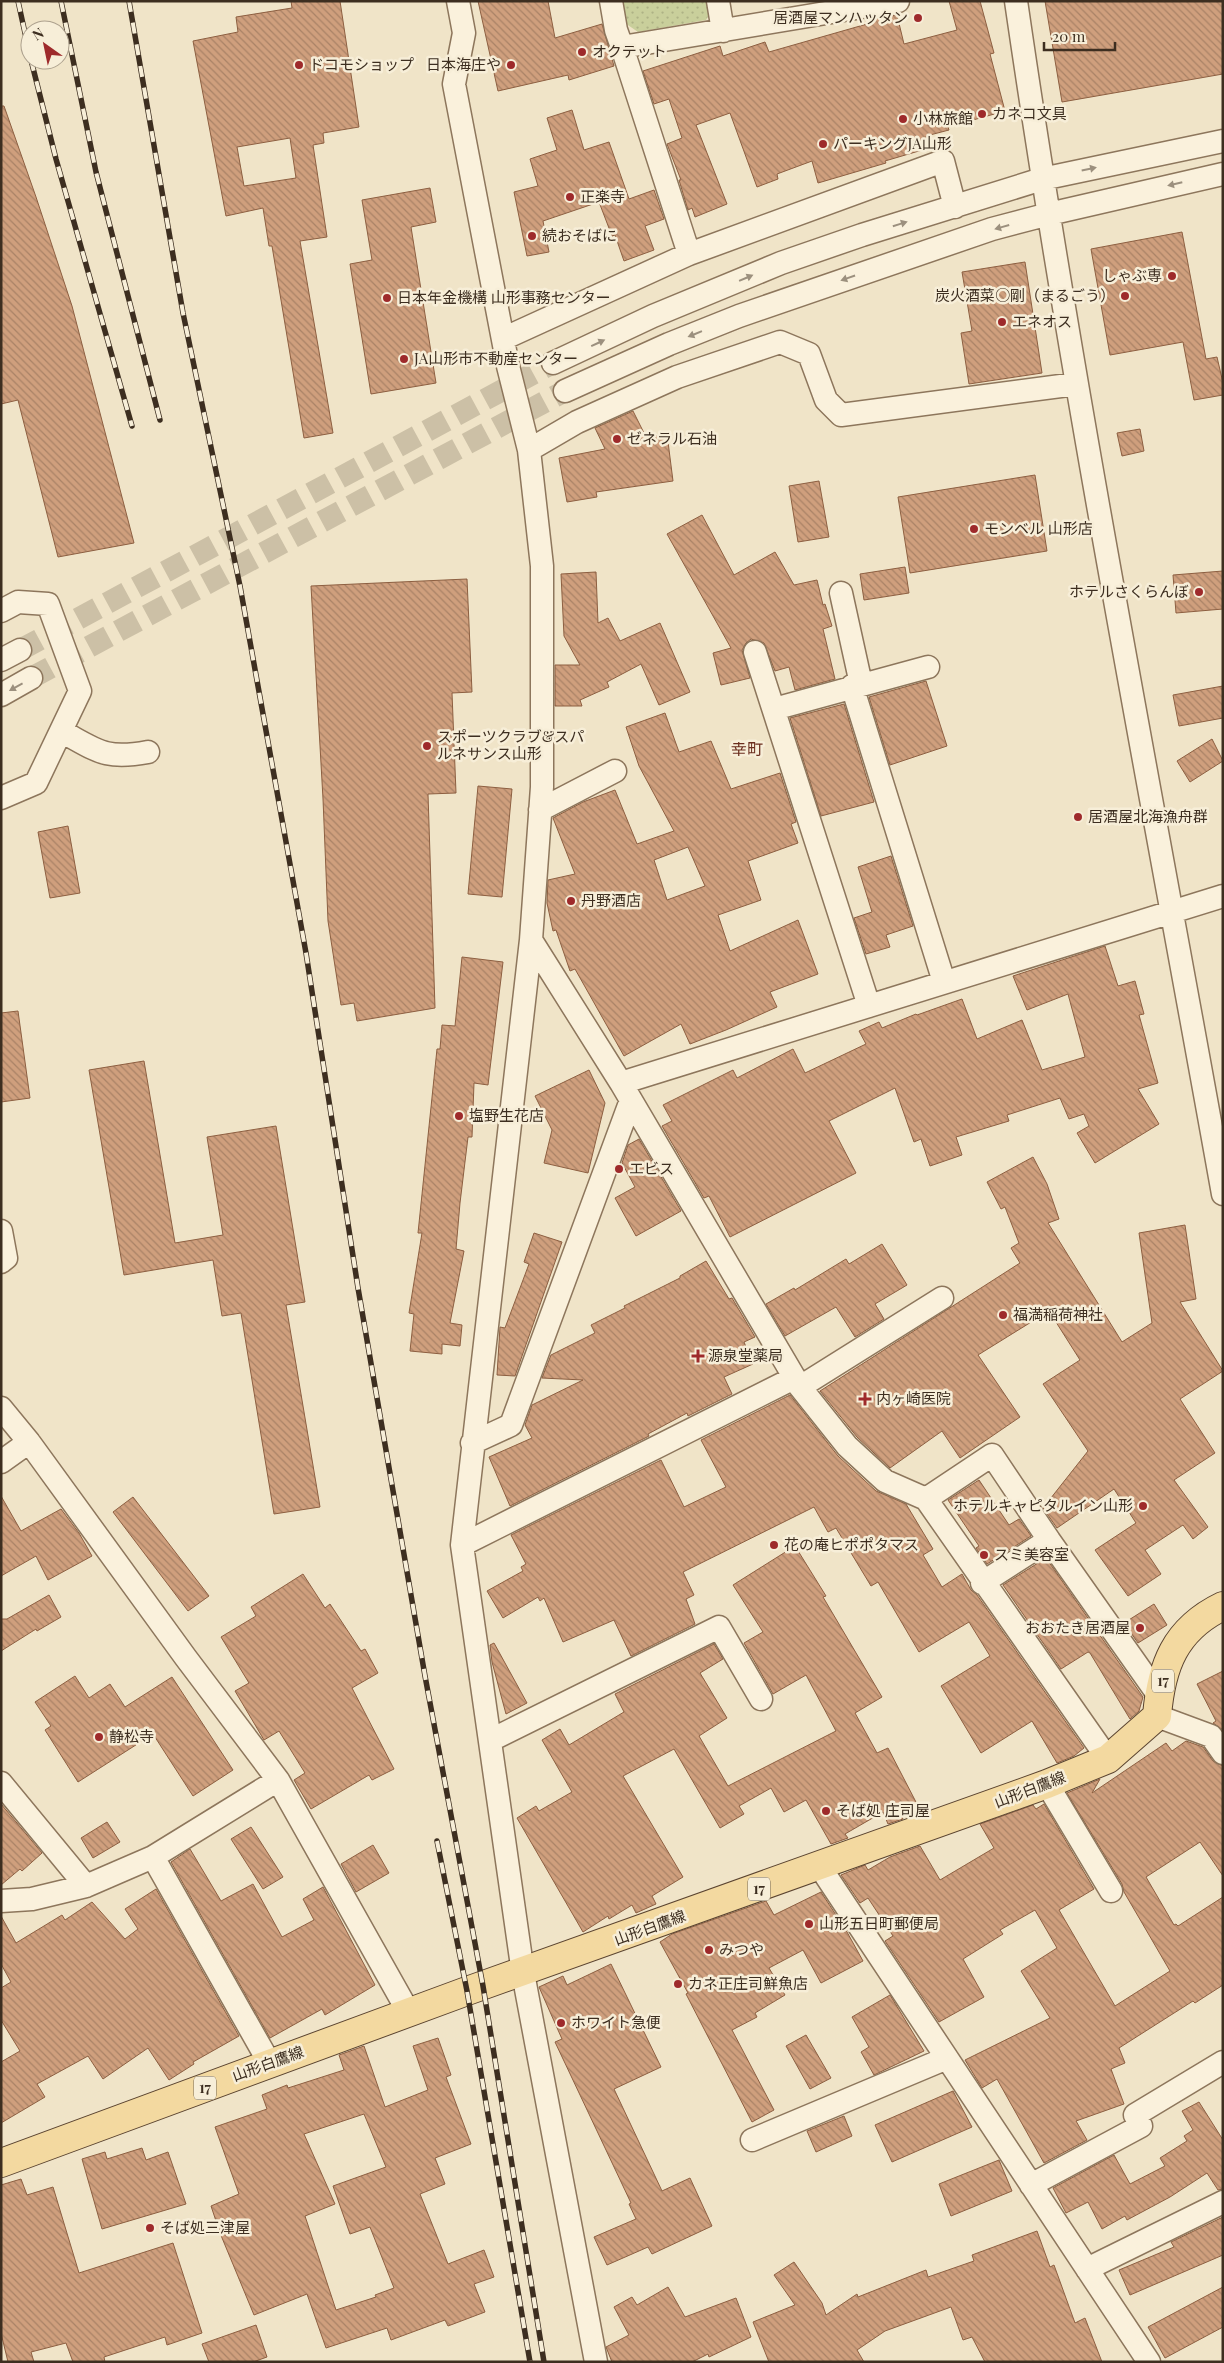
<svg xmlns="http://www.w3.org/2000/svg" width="1224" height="2363" font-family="'Playfair Display','Noto Sans JP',serif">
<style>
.park{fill:url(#park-dots)}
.building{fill:url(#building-back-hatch);stroke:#8d5f41;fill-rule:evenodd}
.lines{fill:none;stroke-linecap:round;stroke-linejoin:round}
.minor-tunnel{stroke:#ccc0a6;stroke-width:22;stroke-dasharray:22 11;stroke-linecap:butt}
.minor-casing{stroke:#8d765c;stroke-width:25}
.major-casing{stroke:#5b4430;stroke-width:30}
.minor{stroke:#faf1dc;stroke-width:22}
.major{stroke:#f3d9a0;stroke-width:28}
.rail-casing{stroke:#3d2e20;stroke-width:5.5}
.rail{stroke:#f7eed8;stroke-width:4;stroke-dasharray:11;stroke-linecap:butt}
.oneway{fill:#9c907e}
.poi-dot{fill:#9e2a2b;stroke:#f7eed8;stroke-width:2}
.labels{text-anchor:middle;stroke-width:5;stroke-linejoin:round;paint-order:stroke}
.shield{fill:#f7eed8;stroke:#756857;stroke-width:1}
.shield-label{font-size:14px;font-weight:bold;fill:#3d2e20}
.poi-label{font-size:15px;fill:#3d2e20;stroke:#f7eed8;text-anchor:start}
.street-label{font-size:15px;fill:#3d2e20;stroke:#f7eed8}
.neighbourhood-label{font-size:16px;fill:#6b2e1e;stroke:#f7eed8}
</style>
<defs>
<pattern id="park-dots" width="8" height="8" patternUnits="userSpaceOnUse" patternTransform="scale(1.25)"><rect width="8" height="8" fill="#c9cf9b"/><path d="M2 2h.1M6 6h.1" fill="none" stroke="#aeb285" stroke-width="1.8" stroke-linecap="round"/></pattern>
<pattern id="building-back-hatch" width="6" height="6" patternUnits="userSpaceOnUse" patternTransform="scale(1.25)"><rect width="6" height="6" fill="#cf9f7d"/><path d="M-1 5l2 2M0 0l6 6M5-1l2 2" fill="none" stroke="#a98266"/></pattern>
</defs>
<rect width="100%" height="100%" fill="#f0e4c8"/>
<path class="park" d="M621,1H709L711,12L706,20L638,32L625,23Z"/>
<path class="building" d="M291,1H340L359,127L323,133L324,143L313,145L327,237L300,241L333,433L304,438L272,246H269L263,208L226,216L193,41L238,32L236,17L292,8ZM290,138L296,178L244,186L237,147Z
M478,1H548L555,38L602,24L614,66L569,80L568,75L498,91Z
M949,1H980L994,53L990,54L1005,111L948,127L949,130L926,136L929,148L885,161L886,163L818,183L812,161L777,174L778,179L757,187L730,113L696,125L727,204L695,217L692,208L688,210L679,180H681L667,144L682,138L669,99L654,104L643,71L720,46L723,56L765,42L769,52L867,24L866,20L897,15L904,44L957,30Z
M1045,1H1223V74L1062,102Z
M1,106H4L36,197L72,306L134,543L58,557L18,400L1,404Z
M572,110L584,150L609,142L629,199L654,190L664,219L645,226L654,250L624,261L615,235L612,236L599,202L543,221L549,252L527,256L514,192L538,186L530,159L557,150L547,118Z
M430,188L436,222L411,227L436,383L371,394L350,264L372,260L362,200Z
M1182,232L1206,359L1217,357L1223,383V395L1194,400L1183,342L1110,355L1091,249Z
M1025,262L1042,373L969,384L961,333L972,331L962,272Z
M633,411L646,437L667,434L673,481L596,492L597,497L567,502L559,458L605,449L595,428Z
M1140,429L1144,451L1122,456L1117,433Z
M1035,475L1047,551L910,573L898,497Z
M819,481L829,537L798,542L789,486Z
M702,515L734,575L775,552L794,585L817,580L823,605L825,604L832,626L823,629L835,679L795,690L789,667L775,671L764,643L751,639L746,643L742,650L750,678L721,685L713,653L731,648L667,534Z
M905,567L909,593L864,600L860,574Z
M1223,571V609L1176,613L1173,575Z
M596,572L598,623L608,618L620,641L660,623L690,692L659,705L641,664L607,682L609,687L580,700L582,706H555V665H580L564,636L561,574Z
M467,579L472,692L452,693L456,793L428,794L435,1008L357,1021L354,1003L341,1005L328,921L323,799L311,586Z
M926,681L947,746L890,765L869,697Z
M1223,686V718L1179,726L1173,695Z
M844,704L874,802L821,816L790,718Z
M665,713L679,752L711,741L731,789L780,773L796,822L791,824L798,843L748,861L761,900L718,915L730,951L798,920L818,974L770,992L777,1007L726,1030L690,1044L681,1024L624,1056L575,969L570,971L556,930L553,931L547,903L548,880L575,874L553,818L583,802L615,790L637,844L674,831L639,766L626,727ZM688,847L705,886L667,900L654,860Z
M1212,739L1223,761L1190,782L1177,761Z
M478,786L512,789L502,897L468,894Z
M68,826L80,893L50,898L38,832Z
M891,856L913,926L886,935L890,947L866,954L854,918L872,912L858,867Z
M1105,946L1118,986L1135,981L1144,1014L1139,1015L1158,1083L1138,1089L1159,1124L1095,1163L1077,1133L1089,1126L1084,1114L1069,1119L1060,1098L1007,1115L1009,1121L956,1137L962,1155L930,1166L921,1139L914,1142L895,1088L829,1121L856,1173L730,1237L709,1196L704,1198L662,1126L672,1121L663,1105L733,1070L737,1078L793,1049L805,1073L866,1044L859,1031L879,1022L882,1028L916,1014L917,1015L962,999L977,1039L1022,1020L1042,1070L1085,1057L1068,994L1027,1010L1013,976Z
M462,957L503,962L488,1085L474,1083L472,1137H468L460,1203L456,1249L464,1251L450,1323L462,1325L460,1346L442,1344V1354L410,1351L414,1314L409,1313L422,1233H418L437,1049H440L442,1025L455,1026Z
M18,1011L30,1098L1,1102V1013Z
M144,1061L175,1243L223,1235L207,1137L276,1126L305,1302L286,1305L320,1507L274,1514L241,1313L222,1316L213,1260L124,1275L89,1070Z
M589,1070L605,1103L588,1173L544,1163L552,1130L535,1096Z
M639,1139L681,1211L636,1236L615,1198L635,1187L622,1163L628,1145Z
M1033,1157L1047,1184L1059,1219L1048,1223L1122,1342L1152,1323L1139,1233L1185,1225L1196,1299L1180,1302L1223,1371L1180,1399L1215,1453L1174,1480L1208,1527L1193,1539L1183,1525L1145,1550L1161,1574L1128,1596L1095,1550L1136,1523L1114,1489L1057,1528L1043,1508L1088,1451L1043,1384L1080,1360L1049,1311L978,1355L1020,1417L960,1458L942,1431L890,1468L857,1437L820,1391L1020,1263L1011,1248L1019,1243L1005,1207L1001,1209L987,1182Z
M534,1233L562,1242L515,1376L497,1375L500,1327L505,1328L529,1264L524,1262Z
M882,1244L907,1285L875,1304L884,1319L855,1337L836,1307L785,1336L766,1304L794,1288L795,1290L846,1259L849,1264Z
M706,1261L729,1299L732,1298L755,1337L744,1342L753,1364L724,1377L732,1394L688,1416L687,1413L648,1434L649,1436L510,1506L489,1457L532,1438L525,1425L532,1405L583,1380L542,1378L551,1355L595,1333L591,1325L625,1308L624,1306L680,1278V1276Z
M790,1395L838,1456L876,1491L906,1504L933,1549L923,1555L942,1587L962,1574L971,1590L977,1595L1084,1748L1074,1756L1057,1763L1032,1721L981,1753L941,1686L990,1656L969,1622L919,1652L878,1582L871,1586L836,1528L828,1532L814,1507L683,1572L694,1595L686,1599L695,1624L631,1656L614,1620L563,1642L544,1598L540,1601L538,1597L503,1618L487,1591L523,1571L521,1567L526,1564L511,1535L661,1460L684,1507L726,1487L701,1440Z
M979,1480L1009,1525L1019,1519L1031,1536L987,1564L976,1548L979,1546L948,1500Z
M1,1496L21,1531L61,1509L79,1533L92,1556L48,1580L36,1556L1,1576Z
M133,1497L209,1596L188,1611L113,1512Z
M795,1546L826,1596L823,1597L882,1697L855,1713L877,1753L888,1748L917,1804L900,1813L903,1819L888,1824L883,1812L845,1834L848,1838L831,1844L806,1800L784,1812L771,1788L739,1806L744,1814L720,1828L674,1749L623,1776L683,1877L652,1896L656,1904L636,1913L632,1905L609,1919L608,1916L583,1932L517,1818L536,1806L539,1811L572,1792L542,1740L560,1729L569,1745L624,1712L615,1694L714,1644L723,1659L700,1673L727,1718L699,1736L728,1786L836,1731L806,1675L773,1694L744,1643L763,1632L733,1585Z
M1046,1558L1143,1697L1139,1711L1130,1719L1090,1653L1088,1652L1061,1669L1003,1585Z
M303,1574L325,1608L330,1604L361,1651L365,1649L378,1673L352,1688L394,1769L372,1780L369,1775L311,1809L294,1780L305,1773L279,1731L264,1740L235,1691L249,1683L221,1637L256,1616L251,1607Z
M49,1595L61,1617L37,1631L36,1629L1,1651V1619H7Z
M1154,1604L1167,1625L1138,1643L1124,1623Z
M494,1643L527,1703L506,1714L492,1662L490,1645Z
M1223,1671V1730L1213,1723L1216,1721L1197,1684Z
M75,1676L89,1698L110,1684L125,1707L172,1677L233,1770L193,1796L153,1734L78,1782L45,1730L51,1726L35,1702Z
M1186,1741L1203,1747L1213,1761L1223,1766V1876L1200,1842L1146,1877L1174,1925L1176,1924L1178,1926L1223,1897V1985L1195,2003L1193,2001L1119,2048L1125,2063L1111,2069L1124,2104L1076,2121L1087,2140L1044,2163L997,2079L982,2088L965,2060L1050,2018L1021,1971L1057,1948L1035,1910L1000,1930L1003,1934L963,1959L984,1997L939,2022L885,1941L893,1936L868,1898L860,1903L841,1875L865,1865L868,1870L890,1857L920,1846L940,1880L994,1848L980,1824L1033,1805L1036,1809L1044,1804L1094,1889L1059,1910L1115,2006L1170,1971L1124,1892L1122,1884L1067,1793L1100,1779L1092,1793L1166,1743L1172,1751Z
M1,1804L42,1853L22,1871L20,1869L1,1885Z
M107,1822L120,1842L93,1858L81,1838Z
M251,1827L283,1877L263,1889L231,1839Z
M373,1845L389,1873L356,1892L341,1864Z
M190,1849L221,1901L253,1884L282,1937L314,1920L303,1899L323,1887L375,1985L325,2015L322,2009L270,2038L171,1862Z
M156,1889L239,2036L193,2062L194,2064L169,2080L148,2048L103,2079L88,2056L37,2084L45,2097L1,2123V2062L20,2051L1,2020V1988L11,1982L1,1964V1916L16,1943L62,1915L65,1920L92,1902L125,1939L138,1929L125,1909Z
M821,1892L847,1932L863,1961L821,1983L803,1950L769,1968L785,1995L755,2013L757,2017L732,2030L774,2110L752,2122L686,1994L688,1993L660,1942L672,1934L766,1901L774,1915Z
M611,1964L661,2067L614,2089L662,2191L690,2178L712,2226L652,2254L648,2247L607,2265L594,2237L636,2219L629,2204L631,2203L555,2042L562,2039L539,1987L563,1976L567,1985Z
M890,1995L924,2051L874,2075L861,2052L869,2047L852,2017Z
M806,2035L831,2078L810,2089L786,2046Z
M438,2038L451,2075L446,2077L471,2144L435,2158L445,2184L420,2194L448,2264L484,2250L494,2277L474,2284L485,2312L448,2326L445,2320L391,2340L387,2328L326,2348L307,2294L254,2315L220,2233L211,2206L239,2194L215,2127L267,2109L262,2095L287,2085L288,2088L344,2070L339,2055L364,2046L385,2107L428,2090L413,2046ZM364,2114L386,2167L333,2186L350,2234L370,2227L394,2288L375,2295L376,2297L336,2310L305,2216L335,2204L304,2134Z
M953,2091L972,2127L892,2162L875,2125Z
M1199,2102L1223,2140V2189L1218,2190L1207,2173L1170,2197L1127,2220L1125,2216L1102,2229L1088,2202L1066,2213L1053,2188L1114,2155L1130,2184L1165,2166L1160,2158L1187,2141L1184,2136L1193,2130L1182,2111Z
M844,2116L852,2136L816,2152L807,2131Z
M142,2148L146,2160L168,2152L186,2204L102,2229L82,2159L105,2152L107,2159Z
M999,2160L1012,2191L951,2216L939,2184Z
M21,2179L27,2195L53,2187L79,2273L173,2243L202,2333L167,2345L165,2337L104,2357L105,2362H73L66,2343L31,2352L34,2362H8L1,2333V2185Z
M1223,2217V2255L1130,2295L1119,2270L1174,2247L1171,2242Z
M1037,2231L1050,2267L1054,2265L1075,2323L1085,2318L1102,2362H985L972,2337L963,2340L951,2307L885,2331L857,2350L864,2362H769L753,2322L795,2305L774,2275L794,2262L822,2303L826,2315L857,2294L858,2297L926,2270L928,2277L974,2261L972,2255Z
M668,2287L685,2317L736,2298L751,2337L709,2357L708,2354L692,2362H612L606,2347L629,2335L614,2307L632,2297L637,2305Z
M1223,2287V2327L1165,2358L1148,2327Z
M256,2325L267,2357L253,2362H209L202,2344Z"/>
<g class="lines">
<path class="minor-tunnel" d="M20,650L553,363
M31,678L565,391"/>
<defs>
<path id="minor" d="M458,1L464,33L454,84L508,366L529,450L542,566V787L531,940L462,1545L523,1973L596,2362
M611,1L616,30L622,47
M718,1L723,31
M1016,1C1074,401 1152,797 1223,1194
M689,254L622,47L898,1
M505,338L689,254L943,161L955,207
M553,363L653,316L781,263L862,235L1042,179L1223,141
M565,391L669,344L739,316L992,229L1049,214L1223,174
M529,450L577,422L677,377L780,342L809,354L826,400L841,415L1076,384
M841,593L861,684
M1,611L18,602L48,604L80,691L36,783L1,798
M755,652L869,1006
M1,660L20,650
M852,686L944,982
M1,695L31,678
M774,709L928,667
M61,731C98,751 105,760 148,752
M540,810L615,771
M531,940L621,1083L800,1387L847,1446L885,1481L926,1499L1108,1759
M621,1083L1223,896
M1,1231L6,1258L1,1262
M800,1387L942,1298
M1,1408L29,1442L186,1658L278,1780L409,2013
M472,1443L511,1425L631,1100
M1,1462L29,1442
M926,1499L992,1455L1049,1540
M462,1545L794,1378
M982,1583L1049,1540L1159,1696
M1157,1716L1211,1736L1223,1753
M491,1740L719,1627L761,1699
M1,1783L86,1886
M1047,1784L1111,1891
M153,1857L270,2064
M820,1867L1149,2362
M1,1901L32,1899L86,1886L116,1873L153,1857L278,1780
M752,2140L947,2058
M1031,2185L1141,2126L1135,2115L1223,2062
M1087,2269L1223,2202"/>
<path id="major" d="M1,2163L467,1991L1047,1784L1108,1759L1157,1716C1161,1666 1175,1629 1223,1606"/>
</defs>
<use href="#minor" class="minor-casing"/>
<use href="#major" class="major-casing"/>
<use href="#minor" class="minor"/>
<use href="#major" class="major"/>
<defs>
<path id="rail" d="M18,1L30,56
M61,1L96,172L160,420
M129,1L183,313L240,586L306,953L358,1288L425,1676L483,1986L544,2362
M31,60L56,159L132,426
M437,1841L467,1991L530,2362"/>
</defs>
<use href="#rail" class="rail-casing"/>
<use href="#rail" class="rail"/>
</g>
<defs><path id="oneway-solid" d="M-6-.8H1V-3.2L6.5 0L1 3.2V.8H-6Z" transform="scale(1.25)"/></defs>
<g class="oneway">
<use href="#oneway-solid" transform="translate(1089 169) rotate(-12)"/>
<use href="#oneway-solid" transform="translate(1175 184) rotate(167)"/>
<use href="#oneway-solid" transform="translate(900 224) rotate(-17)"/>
<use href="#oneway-solid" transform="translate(1002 227) rotate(164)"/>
<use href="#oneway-solid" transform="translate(746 278) rotate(-23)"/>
<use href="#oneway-solid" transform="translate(848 278) rotate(161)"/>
<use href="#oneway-solid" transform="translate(695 334) rotate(158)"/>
<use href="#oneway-solid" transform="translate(598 343) rotate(-25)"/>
<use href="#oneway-solid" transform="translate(16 687) rotate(151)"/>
</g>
<g class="poi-dot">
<circle cx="918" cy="18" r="5"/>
<circle cx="582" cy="52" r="5"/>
<circle cx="299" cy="65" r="5"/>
<circle cx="511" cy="65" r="5"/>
<circle cx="982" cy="114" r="5"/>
<circle cx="903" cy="119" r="5"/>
<circle cx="823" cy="144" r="5"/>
<circle cx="570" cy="197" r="5"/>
<circle cx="532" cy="236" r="5"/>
<circle cx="1172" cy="276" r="5"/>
<circle cx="1125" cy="296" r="5"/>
<circle cx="387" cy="298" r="5"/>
<circle cx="1002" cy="322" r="5"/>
<circle cx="404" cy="359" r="5"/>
<circle cx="617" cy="439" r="5"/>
<circle cx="974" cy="529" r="5"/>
<circle cx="1199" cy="592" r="5"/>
<circle cx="427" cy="746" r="5"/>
<circle cx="1078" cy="817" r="5"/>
<circle cx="571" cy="901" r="5"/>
<circle cx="459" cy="1116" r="5"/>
<circle cx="619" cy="1169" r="5"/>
<circle cx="1003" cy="1315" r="5"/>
<path d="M695.5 1348.5h5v5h5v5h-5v5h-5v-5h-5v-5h5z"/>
<path d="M862.5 1391.5h5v5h5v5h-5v5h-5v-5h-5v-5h5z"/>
<circle cx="1143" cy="1506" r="5"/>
<circle cx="774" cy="1545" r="5"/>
<circle cx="984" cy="1555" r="5"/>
<circle cx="1140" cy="1628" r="5"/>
<circle cx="99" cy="1737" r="5"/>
<circle cx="826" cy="1811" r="5"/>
<circle cx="809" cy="1924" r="5"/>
<circle cx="709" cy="1950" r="5"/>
<circle cx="678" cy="1984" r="5"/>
<circle cx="561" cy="2023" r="5"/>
<circle cx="150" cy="2228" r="5"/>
</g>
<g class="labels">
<g class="shield">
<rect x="1152" y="1669.5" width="22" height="23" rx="4"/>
<rect x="748" y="1877.5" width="22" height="23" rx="4"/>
<rect x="194" y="2076.5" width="22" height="23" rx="4"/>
</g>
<g class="shield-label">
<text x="1163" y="1686">17</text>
<text x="759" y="1894">17</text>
<text x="205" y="2093">17</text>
</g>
<g class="poi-label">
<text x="908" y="23" text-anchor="end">居酒屋マンハッタン</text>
<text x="592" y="57">オクテット</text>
<text x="309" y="70">ドコモショップ</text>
<text x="501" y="70" text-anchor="end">日本海庄や</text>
<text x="992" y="119">カネコ文具</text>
<text x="913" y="124">小林旅館</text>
<text x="833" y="149">パーキングJA山形</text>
<text x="580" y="202">正楽寺</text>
<text x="542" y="241">続おそばに</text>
<text x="1162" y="281" text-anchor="end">しゃぶ専</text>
<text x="1115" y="301" text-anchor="end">炭火酒菜○剛（まるごう）</text>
<text x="397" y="303">日本年金機構 山形事務センター</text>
<text x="1012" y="327">エネオス</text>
<text x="414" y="364">JA山形市不動産センター</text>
<text x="627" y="444">ゼネラル石油</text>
<text x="984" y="534">モンベル 山形店</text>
<text x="1189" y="597" text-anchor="end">ホテルさくらんぼ</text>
<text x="437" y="742">スポーツクラブ&amp;スパ<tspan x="437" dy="17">ルネサンス山形</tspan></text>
<text x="1088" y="822">居酒屋北海漁舟群</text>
<text x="581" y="906">丹野酒店</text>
<text x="469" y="1121">塩野生花店</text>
<text x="629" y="1174">エビス</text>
<text x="1013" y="1320">福満稲荷神社</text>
<text x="708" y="1361">源泉堂薬局</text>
<text x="876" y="1404">内ヶ崎医院</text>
<text x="1133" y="1511" text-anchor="end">ホテルキャピタルイン山形</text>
<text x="784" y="1550">花の庵ヒポポタマス</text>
<text x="994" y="1560">スミ美容室</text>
<text x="1130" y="1633" text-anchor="end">おおたき居酒屋</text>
<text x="109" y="1742">静松寺</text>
<text x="836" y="1816">そば処 庄司屋</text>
<text x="819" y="1929">山形五日町郵便局</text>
<text x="719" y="1955">みつや</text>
<text x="688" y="1989">カネ正庄司鮮魚店</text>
<text x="571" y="2028">ホワイト急便</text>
<text x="160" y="2233">そば処三津屋</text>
</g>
<g class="street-label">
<text transform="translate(1030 1790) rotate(-21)" y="5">山形白鷹線</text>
<text transform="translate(650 1928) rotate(-20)" y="5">山形白鷹線</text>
<text transform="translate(268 2064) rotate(-20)" y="5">山形白鷹線</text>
</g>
<g class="neighbourhood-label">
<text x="747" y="755">幸町</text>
</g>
</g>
<rect width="1224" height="2363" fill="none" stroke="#3d2e20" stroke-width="5"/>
<g transform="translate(45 45) rotate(327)"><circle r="24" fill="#f7eed8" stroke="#ada18e"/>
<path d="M0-4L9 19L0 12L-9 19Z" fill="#9e2a2b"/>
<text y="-8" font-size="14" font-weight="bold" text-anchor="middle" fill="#3d2e20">N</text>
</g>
<path d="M1044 42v8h71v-8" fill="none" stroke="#3d2e20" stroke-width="2.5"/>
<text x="1052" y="42" font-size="15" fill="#3d2e20" stroke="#f7eed8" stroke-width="4" paint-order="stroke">20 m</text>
</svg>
